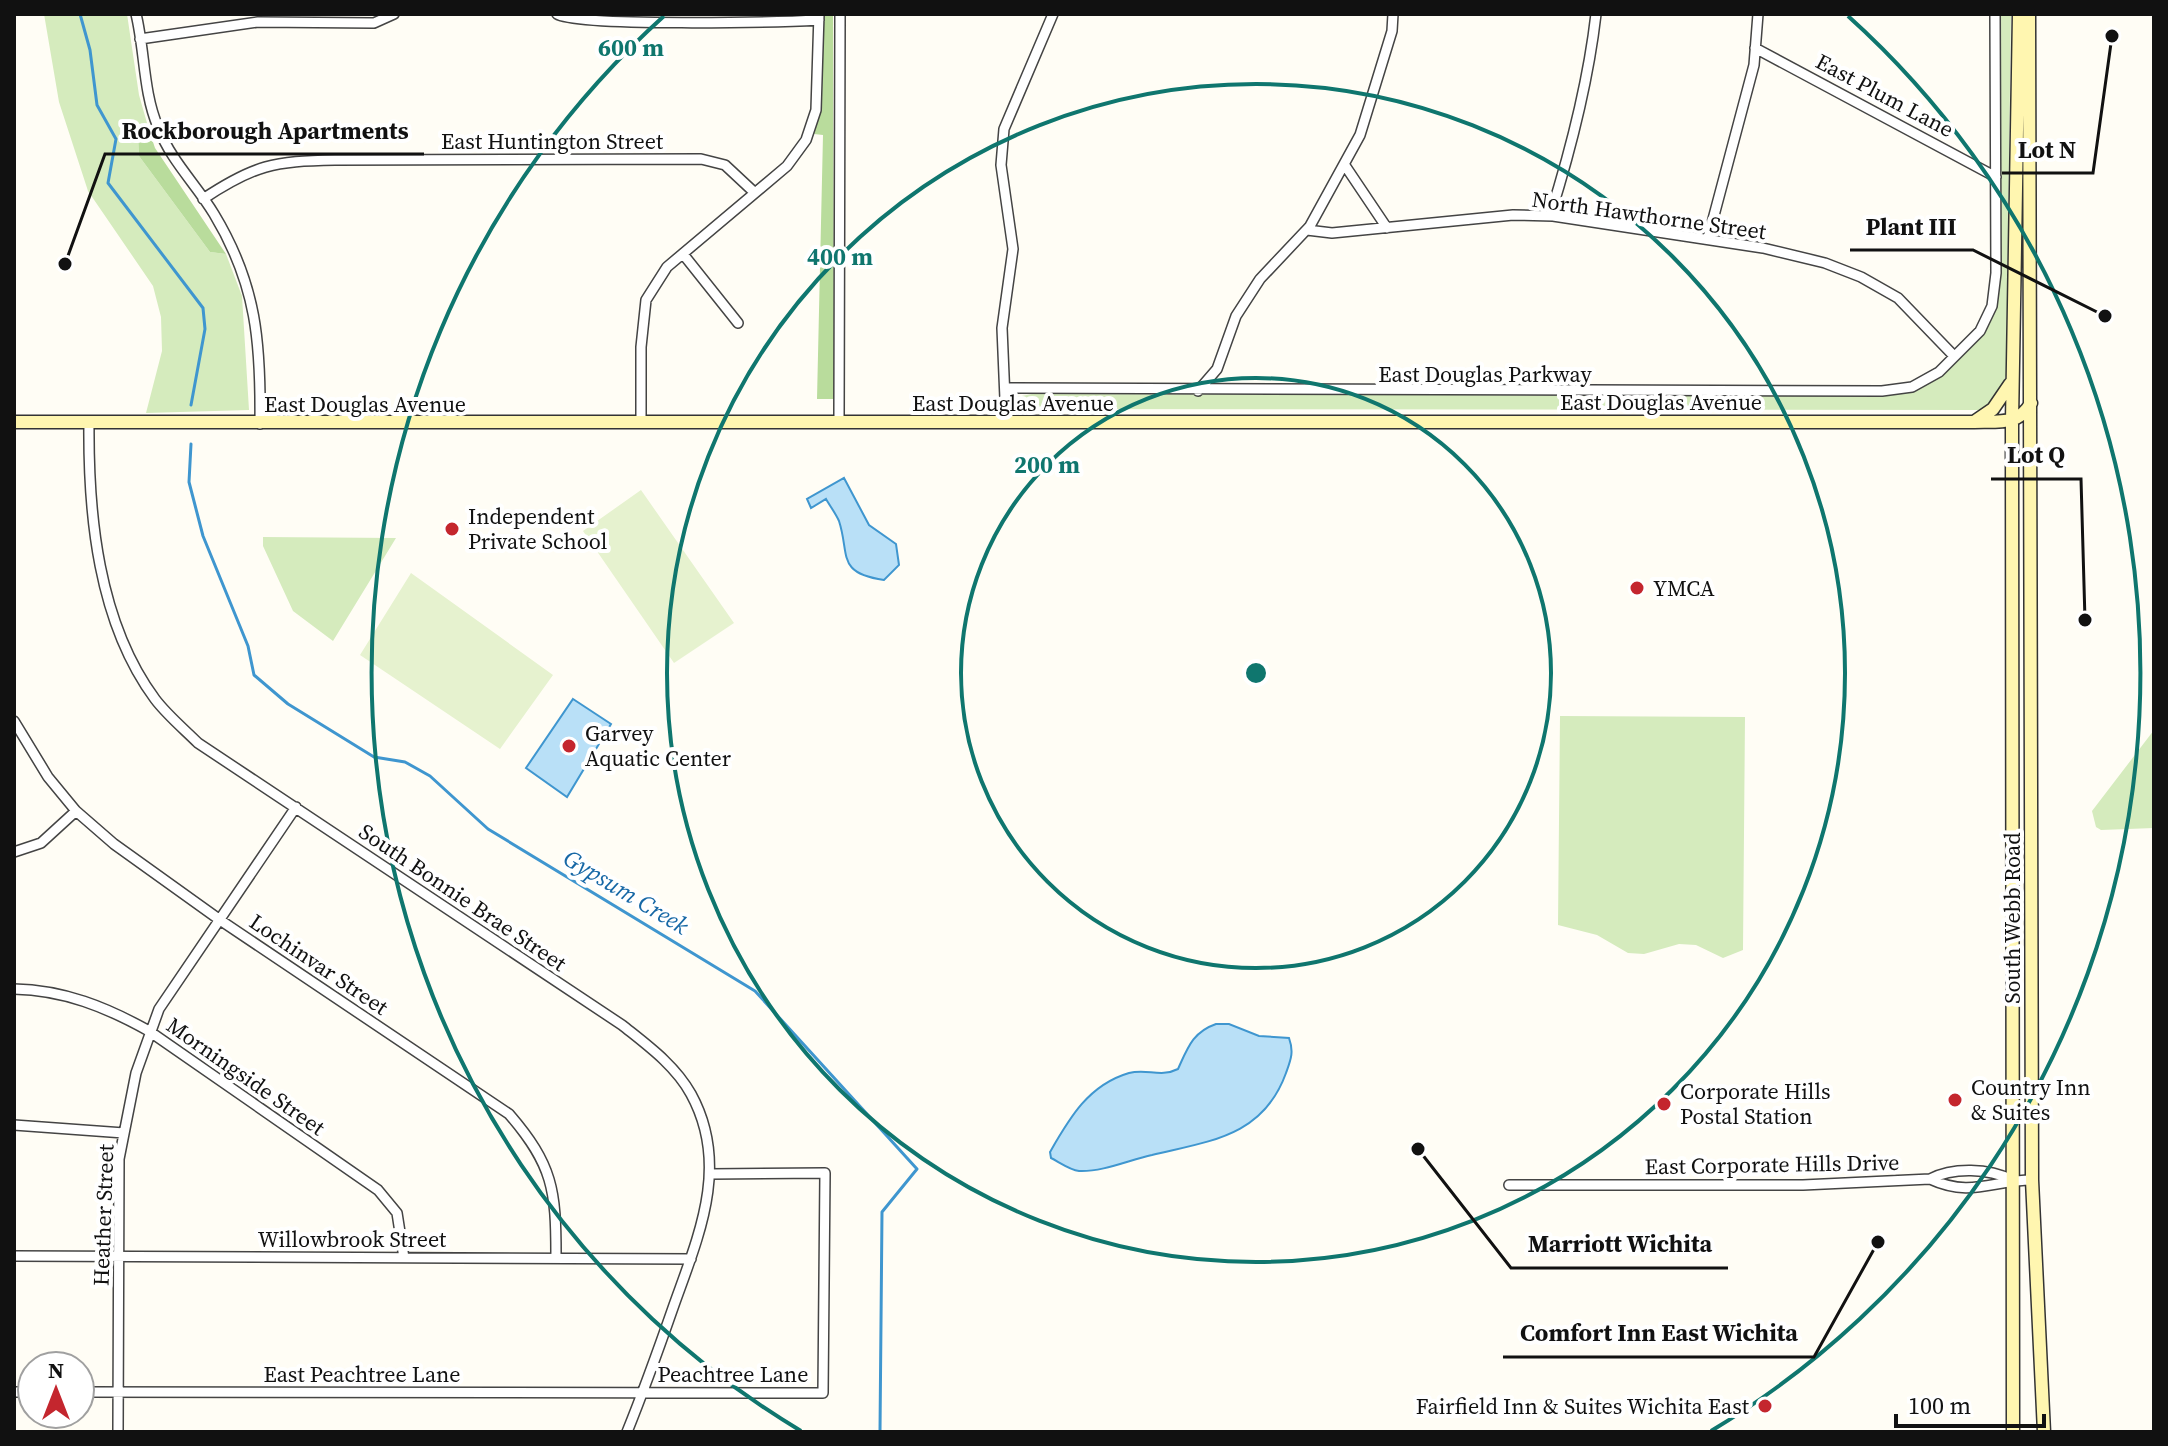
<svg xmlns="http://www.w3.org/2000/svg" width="2168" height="1446" font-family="'Source Serif 4',serif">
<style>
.green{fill:#d5ebbd}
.forest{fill:#b9dc9c}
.pitch{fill:#e6f2cf}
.water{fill:#b9e0f7;stroke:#3f96cf;stroke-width:2}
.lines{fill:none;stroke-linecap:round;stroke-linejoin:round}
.stream{stroke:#3f96cf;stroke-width:3}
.street-casing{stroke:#444;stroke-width:12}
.secondary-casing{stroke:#333;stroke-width:15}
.street{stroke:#fff;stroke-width:9}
.secondary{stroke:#fff6b0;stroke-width:12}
.ring{fill:none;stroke:#0f766e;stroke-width:4}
.poi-dot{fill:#c4262e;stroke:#fff;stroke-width:3}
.labels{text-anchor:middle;stroke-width:8;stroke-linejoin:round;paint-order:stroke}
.street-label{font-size:22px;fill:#111;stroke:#fff}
.poi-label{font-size:22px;fill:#111;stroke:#fff;text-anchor:start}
.water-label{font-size:24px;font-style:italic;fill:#1768a6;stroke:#fff}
.centre{fill:#0f766e;stroke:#fff;stroke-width:4}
.ring-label{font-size:24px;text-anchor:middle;font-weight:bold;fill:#0f766e;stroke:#fff;stroke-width:8;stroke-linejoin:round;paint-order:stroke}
.leader{fill:none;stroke:#111;stroke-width:3}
.callout-dot{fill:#111;stroke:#fff;stroke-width:3}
.callout-label{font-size:24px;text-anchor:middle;font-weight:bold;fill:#111;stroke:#fff;stroke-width:8;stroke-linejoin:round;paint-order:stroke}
</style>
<rect width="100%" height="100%" fill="#fffdf5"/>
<path class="green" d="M44,14H127L139,95L149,130L138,136L139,156L210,252L226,254L242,296L249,410L146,413L162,351L161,317L153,286L88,191L59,102Z
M1999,14H2011L2006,376L1999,398L1982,410L1015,409L1016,397L1032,394L1867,396L1898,394L1943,374L1997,305L2001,267Z
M263,537L396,538L333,641L293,611L263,546Z
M1560,716L1745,717L1743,950L1723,958L1696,945L1679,944L1644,954L1628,953L1597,935L1558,925Z
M2154,730V828L2101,830L2096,827L2092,811Z"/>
<path class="forest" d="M823,14H833L834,399H817L823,135L814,134L822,107Z
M149,130L155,148L226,254L210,252L139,156L138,136Z"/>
<path class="pitch" d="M641,490L734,623L674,663L583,531Z
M411,573L553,675L500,749L360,655Z"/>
<path class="water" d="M844,478L869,525L896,544L899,565L884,580C836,573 850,555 839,521C836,514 830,506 826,499L811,508L807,499Z
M573,699L611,724L567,797L526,768Z
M1216,1024H1229L1259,1036L1289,1038C1294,1052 1291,1059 1286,1073C1263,1137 1209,1141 1152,1155C1129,1160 1103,1172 1079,1171C1070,1170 1059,1162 1051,1158L1050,1152C1069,1119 1088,1085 1129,1073C1147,1068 1160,1078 1178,1069C1188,1047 1193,1032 1216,1024Z"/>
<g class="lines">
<path class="stream" d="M80,14L90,50L97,105L116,139L108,183L203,308L205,329L191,405
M191,444L189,482L203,536L248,646L254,675L288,704L374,757L405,762L430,776L488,829L755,991L917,1169L882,1212L880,1432"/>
<defs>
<path id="street" d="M136,14C145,51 143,92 158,127C171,161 196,184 214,214C257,285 261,344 260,424
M557,14C577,27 782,22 819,20
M140,39L258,22L374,23L394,14
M1755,48L1996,177
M1344,164L1387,228
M203,199C254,165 274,161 335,160L701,159L725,165L755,193
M1550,216C1571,149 1588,84 1596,14
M1307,230L1332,233L1513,215L1553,216L1763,248L1825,263L1861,277L1898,298L1954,356
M1708,238L1754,65L1758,14
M683,254L738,323
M1005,388L1882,391L1912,387L1939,372L1980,331L1992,306L1996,273L1995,14
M1198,391L1217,369L1236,316L1260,279L1310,226L1360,135L1392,31L1393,14
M89,422C88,514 98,622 155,699C167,715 184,729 198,743L622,1025C647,1045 675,1065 691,1094C730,1165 699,1235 674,1305C659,1348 644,1390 627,1432
M641,423V347L646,300L667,267L787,166L806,140L816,110L819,14
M839,423L840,14
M1006,423L1002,328L1013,249L1001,165L1004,129L1053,14
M14,721L48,777L76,811L114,844L220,920L509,1114C553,1165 556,1190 556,1256
M14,852L41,843L76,811
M14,989C64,990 106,1007 149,1031L378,1190L397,1213L404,1258
M14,1125L124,1133
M1930,1179C1953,1167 1989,1168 2012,1180
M1509,1185H1803L1930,1179C1971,1198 1993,1180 2032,1180
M14,1256L691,1259
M14,1392H32
M80,1392L823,1393L825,1173L711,1174
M118,1432L119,1159L136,1073L159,1009L296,807"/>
<path id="secondary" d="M2029,14L2032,1180L2044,1432
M14,422H1974C1997,421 2019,426 2031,403
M1974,422L1993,409L2010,384
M2013,1432L2012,421L2019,14"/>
</defs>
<use href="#street" class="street-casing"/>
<use href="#secondary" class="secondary-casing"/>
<use href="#street" class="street"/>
<use href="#secondary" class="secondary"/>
</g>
<g class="ring">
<circle cx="1256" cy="673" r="295"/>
<circle cx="1256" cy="673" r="589"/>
<path d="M801 1431A884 884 0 0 1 664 16M1848 16A884 884 0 0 1 1711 1431"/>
</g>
<g class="poi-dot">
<circle cx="452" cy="529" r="8"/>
<circle cx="1637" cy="588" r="8"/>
<circle cx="569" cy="746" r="8"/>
<circle cx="1955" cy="1100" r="8"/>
<circle cx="1664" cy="1104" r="8"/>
<circle cx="1765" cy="1406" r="8"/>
</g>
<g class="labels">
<g class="street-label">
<text transform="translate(1885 95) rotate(28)" y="8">East Plum Lane</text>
<text x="552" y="149">East Huntington Street</text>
<text transform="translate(1649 215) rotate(8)" y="8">North Hawthorne Street</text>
<text x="1485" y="382">East Douglas Parkway</text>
<text x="1661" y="410">East Douglas Avenue</text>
<text x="1013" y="411">East Douglas Avenue</text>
<text x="365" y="412">East Douglas Avenue</text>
<text transform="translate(463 897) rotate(34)" y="8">South Bonnie Brae Street</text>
<text transform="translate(2012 918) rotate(-90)" y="8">South Webb Road</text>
<text transform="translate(319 964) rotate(34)" y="8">Lochinvar Street</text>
<text transform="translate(246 1076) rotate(35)" y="8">Morningside Street</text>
<text transform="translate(1772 1164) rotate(-1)" y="8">East Corporate Hills Drive</text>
<text transform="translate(103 1215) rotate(-88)" y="8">Heather Street</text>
<text x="352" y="1247">Willowbrook Street</text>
<text x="362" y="1382">East Peachtree Lane</text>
<text x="733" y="1382">Peachtree Lane</text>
</g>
<g class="poi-label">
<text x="468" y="524">Independent<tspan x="468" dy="25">Private School</tspan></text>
<text x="1653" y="596">YMCA</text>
<text x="585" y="741">Garvey<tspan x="585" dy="25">Aquatic Center</tspan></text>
<text x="1971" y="1095">Country Inn<tspan x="1971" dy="25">&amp; Suites</tspan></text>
<text x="1680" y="1099">Corporate Hills<tspan x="1680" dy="25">Postal Station</tspan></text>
<text x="1749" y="1414" text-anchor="end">Fairfield Inn &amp; Suites Wichita East</text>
</g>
<g class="water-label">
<text transform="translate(626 892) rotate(31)" y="8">Gypsum Creek</text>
</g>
</g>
<circle cx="1256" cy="673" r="12" class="centre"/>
<g class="ring-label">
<text x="631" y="56">600 m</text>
<text x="840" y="265">400 m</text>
<text x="1047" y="473">200 m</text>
</g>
<path class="leader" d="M65 264L105 154H424M2112 36L2093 173H2002M2105 316L1973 250H1850M2085 620L2081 479H1991M1418 1149L1511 1268H1728M1878 1242L1814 1357H1503"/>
<g class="callout-dot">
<circle cx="65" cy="264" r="8"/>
<circle cx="2112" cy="36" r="8"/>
<circle cx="2105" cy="316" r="8"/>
<circle cx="2085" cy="620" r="8"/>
<circle cx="1418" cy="1149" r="8"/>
<circle cx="1878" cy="1242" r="8"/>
</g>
<g class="callout-label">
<text x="265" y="139">Rockborough Apartments</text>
<text x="2047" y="158">Lot N</text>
<text x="1911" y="235">Plant III</text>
<text x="2036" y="463">Lot Q</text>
<text x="1620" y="1252">Marriott Wichita</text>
<text x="1659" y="1341">Comfort Inn East Wichita</text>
</g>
<rect width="2168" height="1446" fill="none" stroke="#111111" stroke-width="32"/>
<g transform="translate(56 1390)"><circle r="38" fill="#ffffff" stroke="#a0a0a0" stroke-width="2"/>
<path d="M0-6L14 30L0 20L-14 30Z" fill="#c4262e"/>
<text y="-12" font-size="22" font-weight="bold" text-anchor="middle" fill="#111111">N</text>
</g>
<path d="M1896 1414v12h148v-12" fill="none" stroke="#111111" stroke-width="4"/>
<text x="1908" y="1414" font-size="24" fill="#111111" stroke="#ffffff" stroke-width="6" paint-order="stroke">100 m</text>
</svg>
